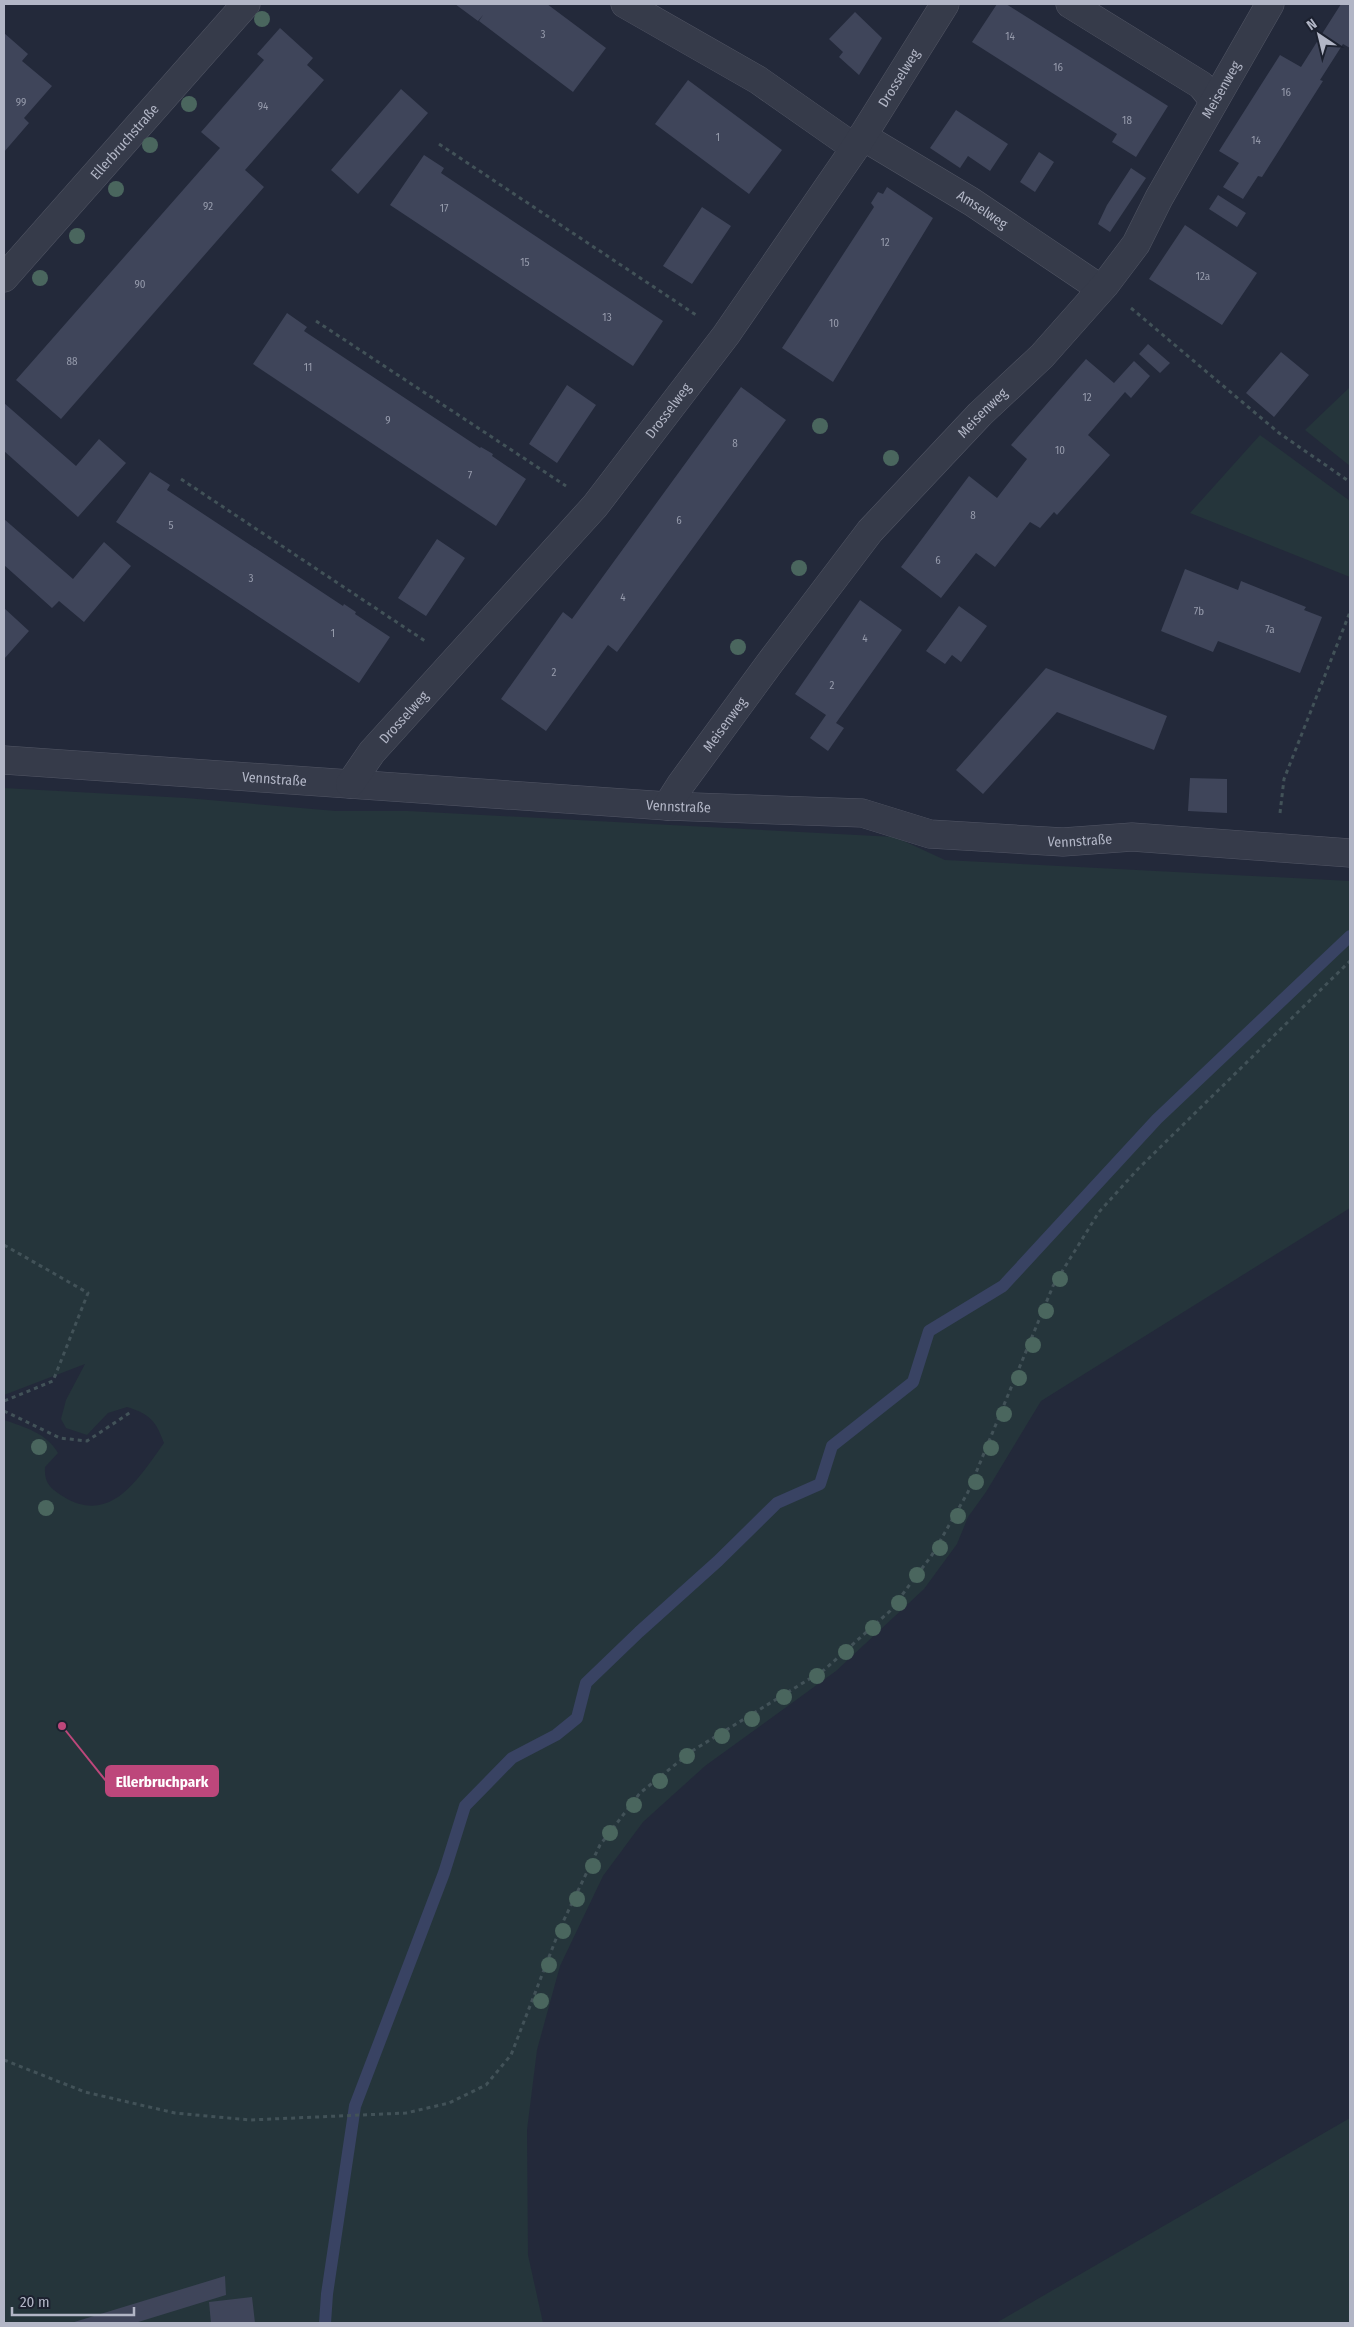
<svg xmlns="http://www.w3.org/2000/svg" width="1354" height="2327" font-family="'Fira Sans Condensed',sans-serif">
<style>
.green{fill:#25353b}
.lines{fill:none;stroke-linecap:round;stroke-linejoin:round}
.stream{stroke:#394363;stroke-width:12}
.building{fill:#3f455a}
.street-casing{stroke:#525665;stroke-width:29}
.path{stroke:#425258;stroke-width:3;stroke-dasharray:4 4;stroke-linecap:butt}
.street{stroke:#363b4a;stroke-width:28}
.tree{fill:#4a665e}
.labels{text-anchor:middle;stroke-width:4;stroke-linejoin:round;paint-order:stroke}
.number-label{font-size:11px;fill:#959aab}
.street-label{font-size:14px;fill:#b2b6c6;stroke:#1c212f}
.leader{fill:none;stroke:#bd477b;stroke-width:2}
.callout-dot{fill:#bd477b;stroke:#1c212f;stroke-width:2}
.callout{fill:#bd477b;stroke:#bd477b;stroke-width:2}
.callout-label{font-size:15px;text-anchor:middle;font-weight:bold;fill:#fff}
</style>
<rect width="100%" height="100%" fill="#23293a"/>
<path class="green" d="M1350,387V466L1305,430Z
M1260,435L1350,501V577L1190,513Z
M4,788L186,798L336,811H408L895,837L945,860L1350,881V1208L1041,1401L986,1492L968,1517L957,1544L924,1589L836,1671L705,1766L643,1822L603,1876L560,1966L537,2050L527,2130L528,2255L543,2323H4V1420C24,1427 47,1433 58,1453L45,1467C44,1484 51,1489 64,1497C112,1526 140,1476 164,1443C156,1421 150,1414 127,1407L108,1413L87,1435L66,1428L61,1419L66,1400L85,1364L4,1395Z
M1350,2118V2323H996Z"/>
<g class="lines">
<path class="stream" d="M325,2323L327,2294L355,2106L444,1873L465,1806L512,1758L556,1735L577,1718L586,1683L639,1632L718,1561L777,1503L820,1484L832,1446L913,1382L929,1331L1003,1286L1157,1119L1350,936"/>
</g>
<path class="building" d="M455,4H547L606,48L573,92L479,21L483,15L478,21Z
M997,4H1006L1168,106L1136,157L1112,142L1117,134L972,42Z
M1341,4H1350V48L1343,44L1320,80L1323,81L1262,177L1258,176L1243,199L1223,187L1239,163L1219,151L1280,55L1301,67Z
M855,12L882,38L859,75L839,57L843,52L829,39Z
M280,28L313,58L307,65L324,80L245,170L264,187L61,419L16,380L220,148L201,132L264,60L257,54Z
M4,33L28,54L22,61L52,86L24,118L29,123L4,152Z
M688,80L782,150L749,194L655,124Z
M401,89L428,113L358,194L331,170Z
M956,110L1008,144L990,171L968,156L960,168L930,148Z
M1039,152L1054,162L1035,192L1020,182Z
M424,155L444,168L441,173L663,321L633,366L390,205Z
M1131,168L1146,178L1110,232L1098,224L1107,205Z
M887,187L933,218L833,382L782,348L874,207L871,203L878,192L883,194Z
M1218,195L1246,213L1237,227L1209,209Z
M702,207L731,226L692,284L663,266Z
M1185,225L1257,273L1222,325L1149,279Z
M287,313L307,327L304,331L480,448L481,447L493,454L492,456L526,479L496,526L253,364Z
M1148,344L1170,363L1160,373L1139,354Z
M1281,352L1309,375L1274,417L1246,393Z
M1086,359L1114,383L1134,361L1150,376L1131,398L1125,392L1088,435L1110,455L1057,515L1054,512L1040,528L1030,522L995,567L976,553L941,598L901,567L969,476L997,498L1027,459L1011,445Z
M567,385L596,405L557,463L529,444Z
M741,387L786,420L617,652L608,645L546,731L501,699L563,612L572,619Z
M4,403L76,466L99,439L126,463L78,517L4,451Z
M150,472L170,485L167,490L343,606L344,604L356,612L355,614L390,637L359,683L116,522Z
M4,519L73,579L104,542L131,566L84,622L59,601L52,608L4,565Z
M437,539L465,558L426,616L398,598Z
M1185,569L1238,590L1241,581L1306,607L1304,610L1322,617L1300,673L1218,641L1213,652L1161,631Z
M860,600L902,630L836,723L844,728L828,751L810,738L826,715L795,694Z
M959,606L987,626L961,662L952,655L945,664L926,651Z
M4,608L29,631L4,659Z
M1046,668L1167,716L1154,750L1057,712L983,794L956,770Z
M1190,778L1227,779V813L1188,811Z
M225,2276L226,2295L135,2323H71Z
M252,2297L255,2323H211L209,2302Z"/>
<g class="lines">
<defs>
<g id="street">
<path d="M625,4L758,80L855,148"/>
<path d="M1070,4L1201,85L1214,101"/>
<path id="s1" d="M862,136L972,202L1101,289"/>
<path id="s2" d="M4,278L246,4"/>
<path id="s3" d="M4,760L667,806L862,813L930,834L1063,842L1132,837L1350,853"/>
<path id="s4" d="M350,784L372,752L595,506L726,335L855,148L945,4"/>
<path id="s5" d="M667,806L681,784L769,664L870,531L980,414L1042,356L1105,285L1136,244L1159,198L1270,4"/>
</g>
</defs>
<use href="#street" class="street-casing"/>
<path class="path" d="M439,144L696,315
M1131,308L1279,433L1350,482
M316,321L566,486
M181,479L425,641
M1280,813L1284,779L1350,612
M4,1245L88,1293L53,1381L4,1401
M4,1411L60,1438L87,1441L131,1412
M4,2060L85,2092L175,2113L250,2120L406,2113L449,2103L486,2085L511,2055L561,1926L600,1845L640,1793L692,1751L824,1670L890,1611L932,1555L968,1492L1053,1286L1099,1212L1138,1169L1350,961"/>
<use href="#street" class="street"/>
</g>
<g class="tree">
<circle cx="262" cy="19" r="8"/>
<circle cx="189" cy="104" r="8"/>
<circle cx="150" cy="145" r="8"/>
<circle cx="116" cy="189" r="8"/>
<circle cx="77" cy="236" r="8"/>
<circle cx="40" cy="278" r="8"/>
<circle cx="820" cy="426" r="8"/>
<circle cx="891" cy="458" r="8"/>
<circle cx="799" cy="568" r="8"/>
<circle cx="738" cy="647" r="8"/>
<circle cx="1060" cy="1279" r="8"/>
<circle cx="1046" cy="1311" r="8"/>
<circle cx="1033" cy="1345" r="8"/>
<circle cx="1019" cy="1378" r="8"/>
<circle cx="1004" cy="1414" r="8"/>
<circle cx="39" cy="1447" r="8"/>
<circle cx="991" cy="1448" r="8"/>
<circle cx="976" cy="1482" r="8"/>
<circle cx="46" cy="1508" r="8"/>
<circle cx="958" cy="1516" r="8"/>
<circle cx="940" cy="1548" r="8"/>
<circle cx="917" cy="1575" r="8"/>
<circle cx="899" cy="1603" r="8"/>
<circle cx="873" cy="1628" r="8"/>
<circle cx="846" cy="1652" r="8"/>
<circle cx="817" cy="1676" r="8"/>
<circle cx="784" cy="1697" r="8"/>
<circle cx="752" cy="1719" r="8"/>
<circle cx="722" cy="1736" r="8"/>
<circle cx="687" cy="1756" r="8"/>
<circle cx="660" cy="1781" r="8"/>
<circle cx="634" cy="1805" r="8"/>
<circle cx="610" cy="1833" r="8"/>
<circle cx="593" cy="1866" r="8"/>
<circle cx="577" cy="1899" r="8"/>
<circle cx="563" cy="1931" r="8"/>
<circle cx="549" cy="1965" r="8"/>
<circle cx="541" cy="2001" r="8"/>
</g>
<g class="labels">
<g class="number-label">
<text x="543" y="38">3</text>
<text x="1010" y="40">14</text>
<text x="1058" y="71">16</text>
<text x="1286" y="96">16</text>
<text x="21" y="106">99</text>
<text x="263" y="110">94</text>
<text x="1127" y="124">18</text>
<text x="718" y="141">1</text>
<text x="1256" y="144">14</text>
<text x="208" y="210">92</text>
<text x="444" y="212">17</text>
<text x="885" y="246">12</text>
<text x="525" y="266">15</text>
<text x="1203" y="280">12a</text>
<text x="140" y="288">90</text>
<text x="607" y="321">13</text>
<text x="834" y="327">10</text>
<text x="72" y="365">88</text>
<text x="308" y="371">11</text>
<text x="1087" y="401">12</text>
<text x="388" y="424">9</text>
<text x="735" y="447">8</text>
<text x="1060" y="454">10</text>
<text x="470" y="479">7</text>
<text x="973" y="519">8</text>
<text x="679" y="524">6</text>
<text x="171" y="529">5</text>
<text x="938" y="564">6</text>
<text x="251" y="582">3</text>
<text x="623" y="601">4</text>
<text x="1199" y="615">7b</text>
<text x="1270" y="633">7a</text>
<text x="333" y="637">1</text>
<text x="865" y="642">4</text>
<text x="554" y="676">2</text>
<text x="832" y="689">2</text>
</g>
<g class="street-label">
<text dy="5" stroke="none"><textPath href="#s4" startOffset="896">Drosselweg</textPath></text>
<text dy="5" stroke="none"><textPath href="#s5" startOffset="910">Meisenweg</textPath></text>
<text dy="5" stroke="none"><textPath href="#s2" startOffset="182">Ellerbruchstraße</textPath></text>
<text dy="5" stroke="none"><textPath href="#s1" startOffset="141">Amselweg</textPath></text>
<text dy="5" stroke="none"><textPath href="#s4" startOffset="491">Drosselweg</textPath></text>
<text dy="5" stroke="none"><textPath href="#s5" startOffset="505">Meisenweg</textPath></text>
<text dy="5" stroke="none"><textPath href="#s4" startOffset="86">Drosselweg</textPath></text>
<text dy="5" stroke="none"><textPath href="#s5" startOffset="100">Meisenweg</textPath></text>
<text dy="5" stroke="none"><textPath href="#s3" startOffset="271">Vennstraße</textPath></text>
<text dy="5" stroke="none"><textPath href="#s3" startOffset="676">Vennstraße</textPath></text>
<text dy="5" stroke="none"><textPath href="#s3" startOffset="1081">Vennstraße</textPath></text>
</g>
</g>
<path class="leader" d="M62 1726L106 1781"/>
<circle class="callout-dot" cx="62" cy="1726" r="5"/>
<rect class="callout" x="106" y="1766" width="112" height="30" rx="5"/>
<g class="callout-label">
<text x="162" y="1787">Ellerbruchpark</text>
</g>
<rect width="1354" height="2327" fill="none" stroke="#b2b6c6" stroke-width="10"/>
<g transform="translate(1319 35) rotate(325)" stroke="#1c212f" stroke-width="4" paint-order="stroke">
<path d="M0-4L9 19L0 12L-9 19Z" fill="#b2b6c6"/>
<text y="-8" font-size="14" font-weight="bold" text-anchor="middle" fill="#b2b6c6">N</text>
</g>
<path d="M12 2307v8h122v-8" fill="none" stroke="#b2b6c6" stroke-width="2.5"/>
<text x="20" y="2307" font-size="15" fill="#b2b6c6" stroke="#1c212f" stroke-width="4" paint-order="stroke">20 m</text>
</svg>
